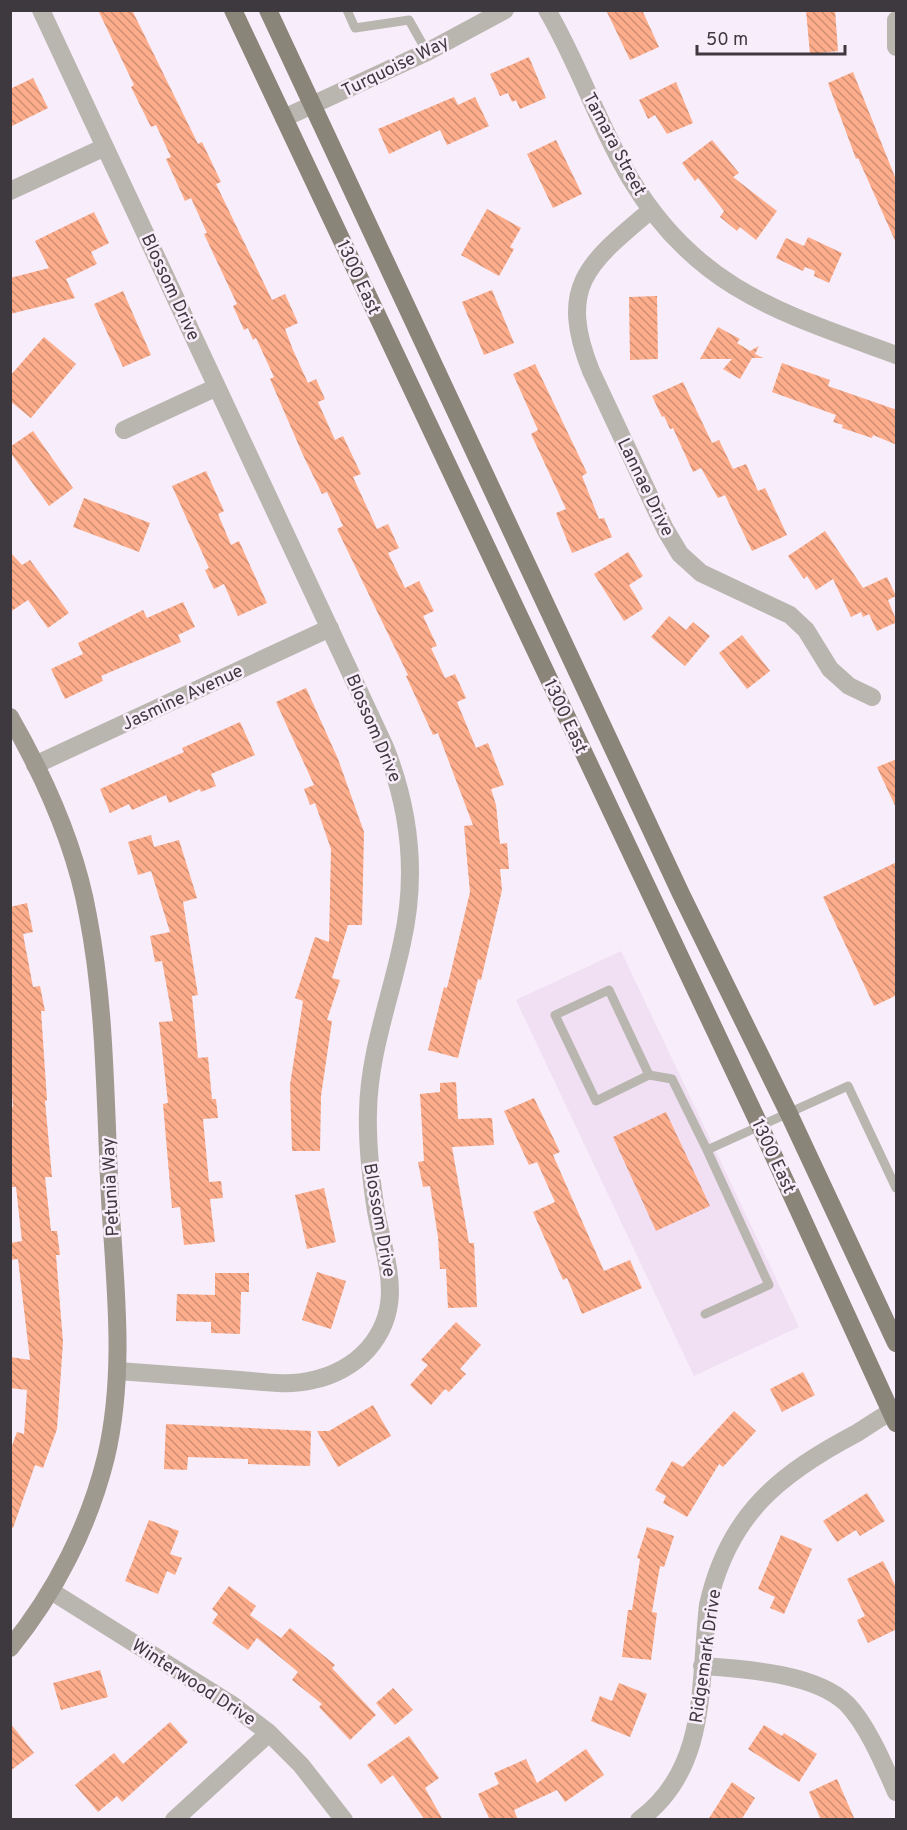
<svg xmlns="http://www.w3.org/2000/svg" width="907" height="1830" font-family="Overpass,sans-serif">
<style>
.built{fill:#f1e0f3}
.building{fill:url(#building-back-hatch)}
.lines{fill:none;stroke-linecap:round;stroke-linejoin:round}
.lane{stroke:#b9b6b0;stroke-width:9}
.street{stroke:#b9b6b0;stroke-width:18}
.secondary{stroke:#9e9a90;stroke-width:18}
.primary{stroke:#8a8579;stroke-width:18}
.labels{text-anchor:middle;stroke-width:5;stroke-linejoin:round;paint-order:stroke}
.street-label{font-size:18px;fill:#3e393f;stroke:#f8edfa}
</style>
<defs>
<pattern id="building-back-hatch" width="6" height="6" patternUnits="userSpaceOnUse" patternTransform="scale(1.5)"><rect width="6" height="6" fill="#fdad8b"/><path d="M-1 5l2 2M0 0l6 6M5-1l2 2" fill="none" stroke="#ce8e73"/></pattern>
</defs>
<rect width="100%" height="100%" fill="#f8edfa"/>
<path class="built" d="M621,951L799,1327L694,1376L516,1000Z"/>
<path class="building" d="M98,10H132L198,144L202,142L221,182L216,184L272,300L285,294L298,323L285,329L293,350L308,383L316,379L325,399L318,402L335,440L343,436L361,474L353,477L377,529L388,524L399,548L388,553L405,588L419,581L434,611L423,616L437,646L431,648L445,678L455,674L466,698L457,702L476,748L488,743L504,785L491,789L496,805L500,844L507,843L509,869H500L502,890L481,980L478,979L458,1058L428,1050L444,987L447,988L470,892L464,826L473,825L438,733L433,735L406,676L408,675L337,529L343,526L327,492L322,494L303,455L270,379L274,377L256,338L253,340L248,328L244,330L233,306L237,304L204,234L207,233L191,198L185,201L166,159L171,157L156,125L151,127L131,87L134,85Z
M606,10H642L659,47L630,60Z
M806,10H835L838,51L810,54Z
M529,57L546,98L520,109L516,100L512,102L508,93L500,96L490,74Z
M853,72L897,182V245L858,158L856,159L828,83Z
M33,78L48,108L10,127V89Z
M676,82L693,123L667,134L655,115L648,119L639,100Z
M454,97L458,105L475,97L489,126L447,145L440,130L389,154L378,129Z
M556,140L582,194L553,208L527,154Z
M712,140L739,173L733,177L777,211L756,240L740,227L737,231L720,217L724,211L698,178L695,181L682,163Z
M487,209L521,228L510,247L514,249L499,276L461,255Z
M94,212L109,243L91,252L97,264L66,279L75,298L10,314V278L49,268L35,241Z
M808,237L842,253L829,283L814,276L815,271L805,267L803,271L776,258L786,238L804,246Z
M492,290L514,343L484,355L462,302Z
M123,291L151,355L123,367L94,304Z
M657,296L658,359L630,360L629,297Z
M718,327L740,339L737,343L750,351L759,346L755,354L763,358H752L740,379L723,369L732,359H700Z
M44,337L76,364L31,418L10,401V376Z
M782,363L830,380L828,386L897,410V445L873,435L872,438L842,428L843,425L833,422L836,415L772,392Z
M535,364L587,473L582,476L599,519L604,518L612,537L572,553L556,513L566,509L531,434L538,430L513,374Z
M683,382L712,443L719,440L733,469L746,464L758,491L765,488L787,535L752,551L725,495L718,498L701,468L693,472L673,428L670,429L664,416L662,417L652,396Z
M33,431L73,488L49,506L10,452V447Z
M206,471L224,511L218,514L231,545L239,541L267,603L238,616L224,584L214,589L205,570L209,568L172,486Z
M84,498L150,523L139,552L73,527Z
M825,531L863,588L887,577L896,596L888,600L897,622L877,631L869,614L863,617L861,612L851,617L833,579L816,590L807,576L804,579L788,556Z
M10,552L22,565L30,560L69,613L48,628L28,600L10,612Z
M628,552L643,576L629,585L643,609L624,621L594,574Z
M183,602L195,627L178,635L181,642L101,676L103,681L65,699L51,669L83,654L78,643L143,610L147,618Z
M669,616L686,630L693,622L710,636L685,666L651,637Z
M742,635L770,671L747,689L719,653Z
M306,688L338,759L364,832L362,925H348L332,978L340,980L327,1020L332,1021L321,1096L320,1151H292L290,1085L303,1001L295,998L315,937L329,942L331,849L315,803L310,805L304,789L314,785L276,702Z
M240,722L255,755L211,774L216,786L201,792L200,789L169,803L166,795L132,810L129,804L110,813L100,789L184,752L182,748Z
M897,759V810L877,767Z
M151,835L154,847L179,840L197,898L183,902L198,995L192,996L198,1058L208,1057L212,1099H216L218,1118L203,1119L209,1182L221,1181L223,1198L210,1199L215,1242L184,1245L180,1207L172,1208L163,1104L168,1103L159,1022L173,1021L162,961L155,962L150,936L170,932L151,871L138,875L128,842Z
M897,862V995L874,1006L823,897Z
M27,903L33,932L23,934L33,987L40,986L45,1011H41L47,1100L45,1101L52,1177H45L51,1231H57L60,1255H56L63,1342L57,1429L43,1468L35,1465L13,1528L10,1527V1451L17,1432L24,1434L27,1390L10,1388V1357L30,1360L18,1259L10,1260V1243L22,1241L16,1187H10V1107H13L10,1071V907Z
M456,1082L458,1119L492,1118L494,1145L452,1147L469,1243H474L477,1307L448,1308L446,1269H440L438,1237L430,1186L423,1187L418,1162L424,1161L420,1094L440,1092V1083Z
M534,1098L560,1152L553,1155L604,1271L630,1260L642,1288L582,1314L567,1278L563,1280L533,1212L555,1202L537,1162L529,1165L504,1111Z
M666,1112L710,1206L656,1231L613,1137Z
M324,1188L336,1242L307,1249L295,1195Z
M317,1272L346,1281L331,1329L302,1320Z
M215,1273H249V1292H241L240,1334L211,1333V1322L176,1321L177,1294L215,1295Z
M456,1322L481,1345L460,1369L466,1374L449,1392L445,1389L431,1405L410,1385L428,1365L421,1360Z
M803,1372L815,1395L782,1412L770,1389Z
M373,1405L391,1436L338,1467L317,1431H329Z
M734,1411L756,1431L723,1467L719,1464L687,1517L663,1503L666,1496L655,1490L672,1461L683,1467Z
M166,1424L311,1431L310,1466L248,1464V1459L188,1457L187,1470L164,1469Z
M867,1493L885,1521L860,1536L856,1530L837,1542L823,1521Z
M149,1520L179,1531L170,1554L182,1558L175,1575L167,1571L158,1594L125,1581Z
M647,1527L674,1536L664,1567L660,1566L652,1612L657,1613L651,1660L622,1657L628,1610H632L640,1559L637,1558Z
M781,1535L812,1549L784,1614L770,1608L775,1597L758,1589Z
M883,1561L897,1589V1629L868,1643L857,1620L865,1616L847,1579Z
M229,1586L256,1606L250,1615L281,1638L290,1628L335,1665L332,1668L376,1715L350,1740L319,1707L322,1704L292,1680L298,1672L257,1638L248,1650L212,1623L218,1614L212,1609Z
M100,1670L108,1697L61,1710L53,1683Z
M619,1683L647,1694L630,1737L591,1721L600,1696L612,1701Z
M393,1688L413,1710L395,1725L376,1703Z
M170,1722L188,1742L122,1802L117,1796L98,1812L75,1785L114,1753L123,1764Z
M10,1723L34,1753L10,1771Z
M764,1725L782,1736L784,1733L817,1754L799,1782L748,1749Z
M409,1736L439,1778L425,1788L443,1820H425L393,1775L381,1784L367,1765Z
M586,1749L604,1775L565,1802L557,1790L514,1810L518,1820H490L478,1794L499,1784L494,1773L526,1759L537,1783Z
M837,1779L855,1820H821L809,1792Z
M732,1782L755,1798L741,1820H708Z"/>
<g class="lines">
<path class="lane" d="M347,10L355,28L409,20L427,52
M649,1075L596,1101L555,1015L609,990L649,1075L672,1079L707,1150
M705,1314L769,1285L707,1150L848,1086L896,1188"/>
<path class="street" d="M41,10L385,747C410,810 417,877 402,943C390,1000 369,1053 368,1112C367,1145 371,1179 376,1211C385,1261 406,1305 368,1349C354,1365 333,1376 313,1380C290,1386 264,1382 240,1380C200,1377 159,1374 118,1371
M547,10C579,64 598,125 630,178C697,290 782,313 896,355
M896,20V47
M284,118L427,52L505,10
M10,191L105,147
M651,210C588,263 557,286 591,371L665,529L680,554L701,573L790,615L806,630L830,669L849,686L872,697
M124,430L217,387
M35,765L330,628
M51,1591L231,1704L269,1733L301,1765L344,1820
M702,1666C744,1669 816,1673 847,1704C868,1726 884,1765 896,1792
M174,1820L269,1733
M639,1820C709,1769 699,1683 708,1605C728,1515 779,1474 857,1433C870,1425 882,1416 896,1409"/>
<path class="secondary" d="M10,717C45,778 76,848 88,916C106,1009 105,1105 110,1199C115,1285 126,1372 106,1457C89,1526 55,1593 10,1648"/>
<path class="primary" d="M233,10L760,1126L896,1423
M268,10L681,894L789,1114L896,1343"/>
</g>
<g class="labels">
<g class="street-label">
<text transform="translate(395 66) rotate(-26)" y="6">Turquoise Way</text>
<text transform="translate(615 144) rotate(62)" y="6">Tamara Street</text>
<text transform="translate(359 277) rotate(65)" y="6">1300 East</text>
<text transform="translate(171 287) rotate(65)" y="6">Blossom Drive</text>
<text transform="translate(646 487) rotate(64)" y="6">Lannae Drive</text>
<text transform="translate(182 697) rotate(-25)" y="6">Jasmine Avenue</text>
<text transform="translate(566 716) rotate(65)" y="6">1300 East</text>
<text transform="translate(374 728) rotate(67)" y="6">Blossom Drive</text>
<text transform="translate(774 1156) rotate(65)" y="6">1300 East</text>
<text transform="translate(110 1187) rotate(-93)" y="6">Petunia Way</text>
<text transform="translate(380 1220) rotate(80)" y="6">Blossom Drive</text>
<text transform="translate(705 1656) rotate(-82)" y="6">Ridgemark Drive</text>
<text transform="translate(194 1682) rotate(33)" y="6">Winterwood Drive</text>
</g>
</g>
<rect width="907" height="1830" fill="none" stroke="#3e393f" stroke-width="24"/>
<path d="M697 45v9h148v-9" fill="none" stroke="#3e393f" stroke-width="3"/>
<text x="706" y="45" font-size="18" fill="#3e393f" stroke="#f8edfa" stroke-width="4.5" paint-order="stroke">50 m</text>
</svg>
